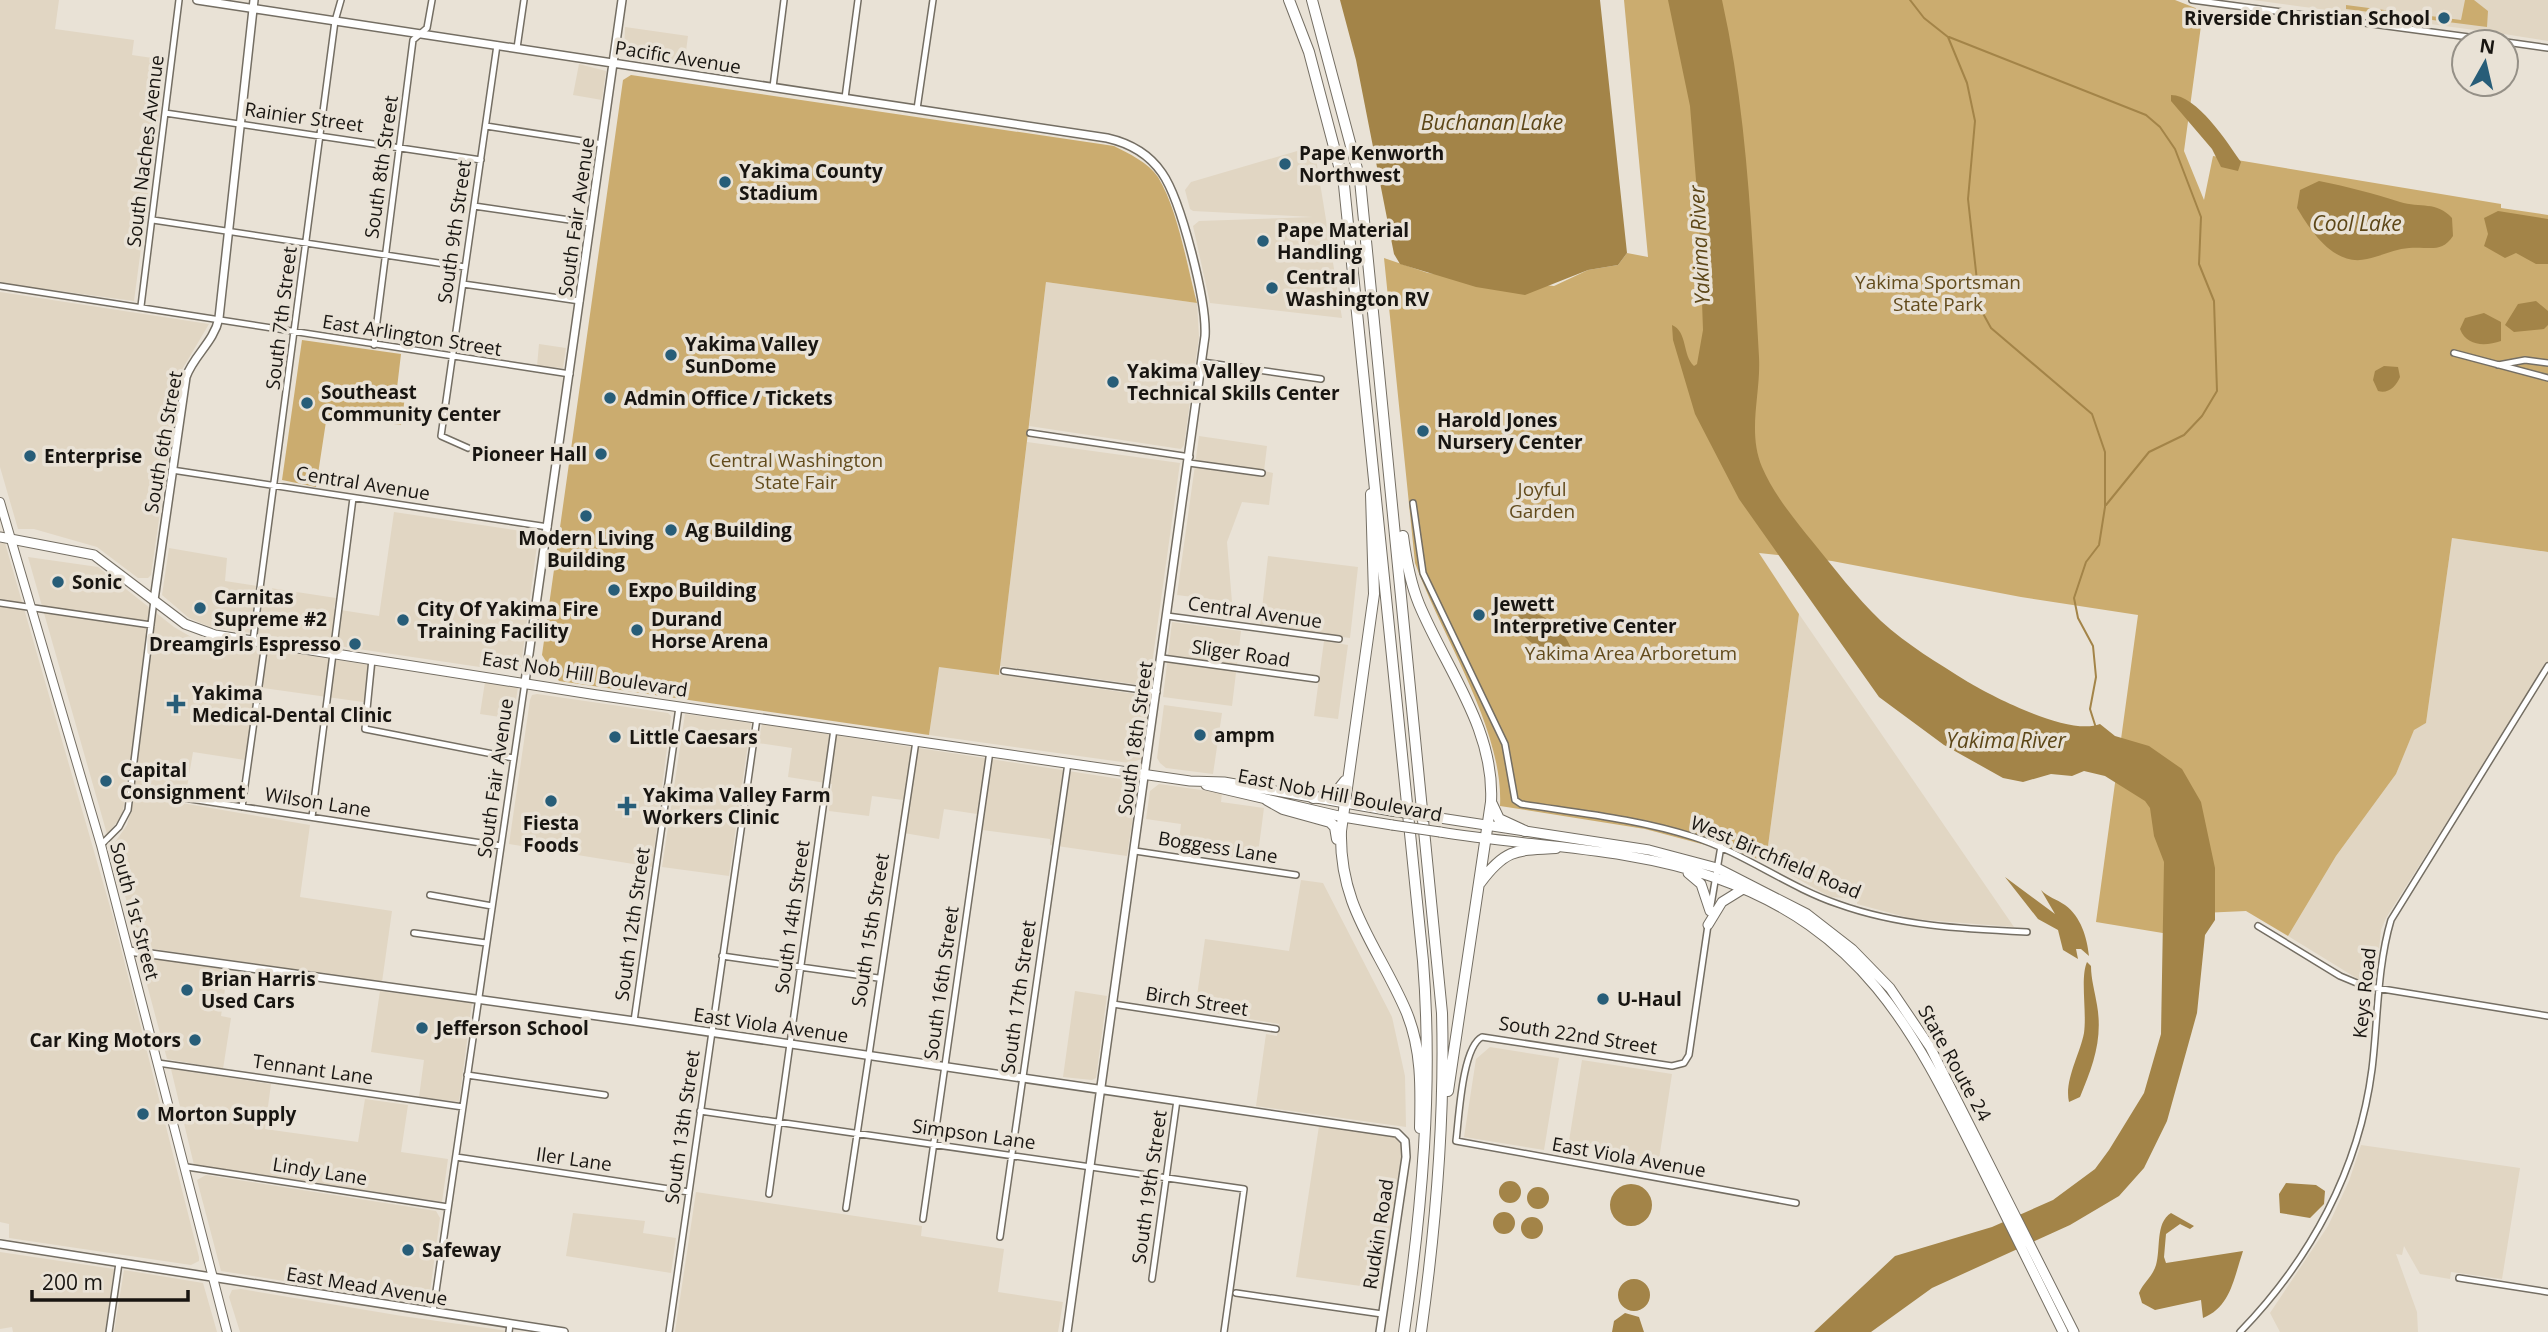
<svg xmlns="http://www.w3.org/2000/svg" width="2548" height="1332" font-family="'Open Sans',sans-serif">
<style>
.built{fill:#e1d6c3}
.green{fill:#cbac6f}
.water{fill:#a38448}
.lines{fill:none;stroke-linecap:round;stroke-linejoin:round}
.stream{stroke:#a38448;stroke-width:2}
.minor-casing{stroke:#746e63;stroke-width:8}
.tertiary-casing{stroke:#746e63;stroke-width:10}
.secondary-casing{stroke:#746e63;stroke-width:10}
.primary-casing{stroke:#746e63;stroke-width:11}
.motorway-casing{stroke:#746e63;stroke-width:12}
.minor{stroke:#fff;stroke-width:5}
.tertiary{stroke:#fff;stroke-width:7}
.secondary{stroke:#fff;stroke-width:8}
.primary{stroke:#fff;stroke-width:9}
.motorway{stroke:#fff;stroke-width:10}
.primary-bridge-casing{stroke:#746e63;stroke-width:11;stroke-linecap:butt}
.primary-bridge{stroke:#fff;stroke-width:9}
.poi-dot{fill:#275d78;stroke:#e9e2d6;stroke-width:2.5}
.labels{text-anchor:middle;stroke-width:7;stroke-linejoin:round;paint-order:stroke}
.poi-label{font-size:19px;font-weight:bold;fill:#181511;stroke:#e9e2d6;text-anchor:start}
.street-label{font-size:19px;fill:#181511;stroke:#e9e2d6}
.park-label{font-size:19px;fill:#624b1c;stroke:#e9e2d6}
.water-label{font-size:21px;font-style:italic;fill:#5c4617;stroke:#e9e2d6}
</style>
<rect width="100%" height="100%" fill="#e9e2d6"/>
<path class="built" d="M0,0H59L55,29L134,40L132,55L166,60L134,301L0,283Z
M2253,0H2548V41L2504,34Z
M625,27L688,36L684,66L629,57L624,52Z
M579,64L606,71L602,100L573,95Z
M1314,146L1342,318L1210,303L1193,226L1199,221L1313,217L1193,211L1190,209L1185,190L1191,182Z
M1046,282L1197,303L1199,337L1184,445L1181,449L1029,426Z
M0,292L209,324L180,373L151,575L148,578H138L97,547L34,529H18L0,467Z
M539,344L566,348L563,368L537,366Z
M1199,436L1267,446L1264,471L1273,473L1269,505L1242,502L1227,542L1232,602L1177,595Z
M1027,442L1180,463L1149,686L1000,666Z
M394,512L535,533L538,538L520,673L210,627L189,618L162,595L169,548L227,558L225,581L336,598L334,609L379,616Z
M2452,538L2548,552V662L2386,918L2381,930L2376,979L2372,983L2358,979L2288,936L2336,856L2396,774L2414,729L2426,723Z
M0,543H5L113,917L199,1257V1261L191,1265L9,1238V1224L0,1222Z
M1268,556L1358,567L1350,638L1260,626Z
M28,557L98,567L174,627L193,638L376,666L370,703L256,687L245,760L193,752L186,793L127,785L122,816L107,834Z
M1799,614L2014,927L1913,919L1857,904V901L1846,898L1830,897L1766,861Z
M1172,622L1241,631L1232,706L1163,697Z
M1324,641L1348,645L1338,719L1314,716Z
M939,666L1150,696L1142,759L1129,763L929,735Z
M485,682L518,687L513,719L480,714Z
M537,694L668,713L671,716L652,867L509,844L530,700L532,695Z
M1164,705L1222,713L1213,774L1166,768L1160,763L1157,758Z
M685,714L751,723L729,876L662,867Z
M762,724L1127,780L1136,786L1137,791L1127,856L1050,845V839L975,829L977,814L944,809L939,839L898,832L903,800L872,796L869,816L829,811L832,784L788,777L792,748L758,743Z
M1159,784L1222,793L1221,802L1264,808L1257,861L1178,850L1181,824L1146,819L1150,791Z
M135,795L310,825L300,897L392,911L382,982L140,947L111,848L127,825Z
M1301,880L1323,883L1392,1017L1405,1076L1406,1127L1256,1106L1266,1034L1277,1036L1279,1024L1195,1010L1205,939L1289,951Z
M139,955L228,969L221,1016L231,1018L223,1069L167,1059Z
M380,991L472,1003L459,1102L419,1097L424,1060L371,1052Z
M1075,991L1107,996L1096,1078L1092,1080L1063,1077Z
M1490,1047L1559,1058L1544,1150L1464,1137L1476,1059Z
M1582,1060L1672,1074L1656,1179L1610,1172L1613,1148L1569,1141Z
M171,1069L271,1084L265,1129L358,1142L365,1099L408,1105L401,1152L448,1159L442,1202L194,1165Z
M1319,1126L1397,1137L1402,1141L1403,1151L1382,1289L1296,1277Z
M2361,1145L2520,1168L2502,1279L2451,1272L2450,1279L2420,1274L2404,1246L2402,1255L2396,1254L2417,1312L2418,1332H2280L2270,1313L2328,1226L2349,1181Z
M206,1175L436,1211L440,1218L429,1299L422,1303L221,1271L197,1180Z
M696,1192L922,1226L921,1236L1004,1249L998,1292L1063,1302L1058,1332H675Z
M573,1213L645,1221L643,1233L676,1238L671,1273L566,1256Z
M0,1252L114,1269L105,1332H13L12,1327L0,1329Z
M124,1270L203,1283L217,1332H114Z
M241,1289L402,1316L515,1332H240L229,1297L232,1290Z"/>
<path class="green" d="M1624,0H2175L2203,11L2184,151L2204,200L2213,156L2501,204V208L2548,215V552L2452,538L2426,723L2414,730L2396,774L2336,856L2288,936L2246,911L2202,913L2199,939L2096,922L2138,615L2021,597L1832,561L1759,553L1799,614L1766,861L1645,829L1500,806C1504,730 1442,637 1415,563L1384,258L1428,273L1554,286L1588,270L1618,265L1627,253L1648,257Z
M2465,0H2474L2488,11L2487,27L2346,9V5L2461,20Z
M631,75L1114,146C1129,154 1148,162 1158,177C1178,210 1187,266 1197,303L1046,282L999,675L939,667L929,735L559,681L542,655L623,80Z
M302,340L401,354L397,388L406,390L401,425L327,415L316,487L282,480Z"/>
<path class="water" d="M1340,0H1600L1627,253L1618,265L1588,270L1525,295L1476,287L1400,264L1394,254L1356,60Z
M1668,0H1722C1748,117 1752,238 1759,357C1761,394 1747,431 1762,467C1773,493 1794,519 1812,541C1834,568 1856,597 1881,621C1907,645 1938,663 1968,682C1995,698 2070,736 2100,724L2115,736L2149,746L2182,769L2201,802L2215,868V920L2205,935L2197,1013L2167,1121L2144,1168L2119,1196L2070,1225L1932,1288L1871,1332H1814L1895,1256L1992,1227L2053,1200L2095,1169L2109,1150L2144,1093L2161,1034L2164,862L2154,836L2150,808L2145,801L2105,776L2084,771L2072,776L2051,774L2023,782L2003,778L1944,745L1879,697L1739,499L1695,414L1673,340L1672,325C1688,332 1682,355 1694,366L1697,364L1703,330L1699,217L1690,106Z
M2171,95C2197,95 2227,142 2241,162L2238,171L2221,167L2212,149L2171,101Z
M2319,181C2349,187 2372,193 2400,202C2420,208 2437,201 2452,218L2453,236C2441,254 2428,246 2409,248C2395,249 2381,256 2367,259C2334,267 2311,231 2297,208L2300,190Z
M2498,211L2548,219V264H2536L2516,253L2505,258L2484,246L2488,234L2484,218Z
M2536,301L2548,311V325L2544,329L2514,332L2505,325L2518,304Z
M2484,313L2501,322V341C2486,346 2467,347 2460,329L2465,318Z
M2384,366L2398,367L2400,377C2396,387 2388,394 2378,391L2373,380L2375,371Z
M1521,611C1544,611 1566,631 1572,651L1569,659L1565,661C1547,654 1522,641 1515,622Z
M2005,877L2055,914L2041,890C2048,897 2056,899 2065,905C2081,917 2087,937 2089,956L2081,949H2076L2078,959L2063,950L2058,930L2038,919Z
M2087,962L2091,966C2091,979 2095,992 2097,1005C2103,1039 2093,1066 2080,1097L2069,1102C2064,1081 2080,1054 2084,1033C2087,1012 2080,978 2087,962Z
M1499 1192a11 11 0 1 1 22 0a11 11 0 1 1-22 0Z
M2286,1183L2316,1185L2325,1191L2324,1204L2310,1218L2280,1213L2279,1194Z
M1610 1205a21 21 0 1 1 42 0a21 21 0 1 1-42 0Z
M1527 1198a11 11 0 1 1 22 0a11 11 0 1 1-22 0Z
M1493 1223a11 11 0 1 1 22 0a11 11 0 1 1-22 0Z
M2171,1213L2194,1226L2190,1229L2180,1224L2166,1234L2164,1257L2166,1263L2243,1251C2234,1277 2231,1307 2203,1318L2201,1300L2155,1310L2142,1303L2139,1293C2143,1283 2153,1276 2156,1265C2161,1249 2155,1223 2171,1213Z
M1521 1228a11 11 0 1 1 22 0a11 11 0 1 1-22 0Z
M1618 1295a16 16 0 1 1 32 0a16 16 0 1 1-32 0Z
M1625,1313L1639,1317L1644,1332H1612L1614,1321Z"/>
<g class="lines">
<path class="stream" d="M1910,0L1924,18L1948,37L1967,83L1975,121L1968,199L1980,308L1991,328L2092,414L2105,452V507L2099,545L2086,562L2074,598L2078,618L2093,646L2096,677L2090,709L2096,728
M1949,37L2146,115L2160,127L2175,149L2201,217L2199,264L2214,301L2217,391L2202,416L2184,435L2149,452L2106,505"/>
<defs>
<path id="minor" d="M2192,0L2506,42
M2506,42L2548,48
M517,48L524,0
M773,87L784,0
M845,98L858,0
M917,109L933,0
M165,113L481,160
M486,126L602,144
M474,206L590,223
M153,220L465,267
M463,284L580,301
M0,286L570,374
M141,306L179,0
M374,345L413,40L427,28L432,0
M2454,353L2548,378
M1202,362L1321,379
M2498,365L2525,360L2548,363
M1030,433L1190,457
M468,448L441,436L497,45
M1189,463L1262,473
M172,470L548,527
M1413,503L1423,573L1505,744L1515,800L1521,804C1579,813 1638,819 1694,837C1744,853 1788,887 1838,904C1899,926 1963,929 2027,932
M0,603L151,625
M1167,616L1339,639
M253,641L335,21L341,0
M1162,658L1316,679
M372,659L365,729L513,758
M1004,671L1157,692
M131,790L501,846
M242,807L265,643
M312,817L353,498
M101,845L119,827L128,810L154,600
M1135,851L1296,875
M430,895L492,906
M1711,905L1721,846
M1708,925L1689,1055L1684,1063L1672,1066L1482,1037C1462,1047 1459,1118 1456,1141L1796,1203
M2258,926L2340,976L2364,986L2548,1016
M414,933L486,943
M722,956L878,978
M1113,1004L1276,1029
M634,1021L679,707
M158,1063L463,1107
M467,1075L605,1095
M700,1111L1244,1189L1224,1332
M456,1157L689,1192
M187,1167L448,1207
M769,1194L834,729
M846,1208L916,741
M923,1219L990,751
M1000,1237L1068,763
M2459,1278L2548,1292
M1152,1279L1177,1100
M1236,1293L1382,1314
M433,1312L525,682
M109,1332L119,1263
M509,1332L510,1324
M669,1332L757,718
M2240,1332C2310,1260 2359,1170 2372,1069C2378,1020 2377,967 2391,920L2548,666"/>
<path id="tertiary" d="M197,0L1107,138C1129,143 1149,154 1162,173C1181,200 1207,302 1205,336L1067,1332
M154,600L186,377C194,355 214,342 219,318L254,0
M525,682L622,0
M129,951L634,1021L1397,1133L1405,1141L1406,1157L1380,1332
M0,1244L564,1332"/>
<path id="secondary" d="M0,502L101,845L227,1332"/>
<path id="primary" d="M0,537L94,555L185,624L215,635L597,695L1190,781L1224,782L1391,811
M1206,785L1343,817L1392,825
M1440,818L1649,850L1717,868L1807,914L1852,949L1890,988L1930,1047L2074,1332
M1440,832C1531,847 1629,847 1716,878C1862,930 1912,1027 1976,1156C2005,1215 2034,1273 2063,1332
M1688,873L1701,884L1710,911
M1708,925L1722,902L1743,889"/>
<path id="motorway" d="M1289,0L1309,52L1344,185L1423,961C1433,1087 1422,1208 1404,1332
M1312,0L1360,180L1442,1013C1445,1121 1436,1225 1421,1332
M1371,494L1374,594L1341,831C1339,907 1378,946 1406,1011C1422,1049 1421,1088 1420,1128
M1403,536C1406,559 1410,582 1419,604C1446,669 1495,729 1491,802L1448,1091
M1313,798L1333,796L1345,781
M1267,800L1283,809L1330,822L1335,827L1337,839
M1492,804L1499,819L1525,831
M1480,883C1505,849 1516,850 1556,848"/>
</defs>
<use href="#minor" class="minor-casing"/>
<use href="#tertiary" class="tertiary-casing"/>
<use href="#secondary" class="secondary-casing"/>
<use href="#primary" class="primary-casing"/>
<use href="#motorway" class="motorway-casing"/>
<use href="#minor" class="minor"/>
<use href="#tertiary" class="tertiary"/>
<use href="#secondary" class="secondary"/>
<use href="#primary" class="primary"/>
<use href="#motorway" class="motorway"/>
<defs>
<path id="primary-bridge" d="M1391,811L1440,818
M1392,825L1440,832"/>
</defs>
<use href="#primary-bridge" class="primary-bridge-casing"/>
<use href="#primary-bridge" class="primary-bridge"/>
</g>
<g class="poi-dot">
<circle cx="2444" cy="18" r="7"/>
<circle cx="1285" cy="164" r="7"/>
<circle cx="725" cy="182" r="7"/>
<circle cx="1263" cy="241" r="7"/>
<circle cx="1272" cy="288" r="7"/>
<circle cx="671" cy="355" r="7"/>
<circle cx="1113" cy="382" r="7"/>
<circle cx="610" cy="398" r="7"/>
<circle cx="307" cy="403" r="7"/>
<circle cx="1423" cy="431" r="7"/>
<circle cx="601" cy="454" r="7"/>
<circle cx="30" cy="456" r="7"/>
<circle cx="586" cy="516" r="7"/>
<circle cx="671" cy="530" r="7"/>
<circle cx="58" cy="582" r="7"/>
<circle cx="614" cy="590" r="7"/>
<circle cx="200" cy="608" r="7"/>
<circle cx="1479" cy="615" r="7"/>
<circle cx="403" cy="620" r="7"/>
<circle cx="637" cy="630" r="7"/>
<circle cx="355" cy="644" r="7"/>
<path d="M172.5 693.5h7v7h7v7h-7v7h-7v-7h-7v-7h7z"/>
<circle cx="1200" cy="735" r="7"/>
<circle cx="615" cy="737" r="7"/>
<circle cx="106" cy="781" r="7"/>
<circle cx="551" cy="801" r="7"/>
<path d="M623.5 795.5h7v7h7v7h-7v7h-7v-7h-7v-7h7z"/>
<circle cx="187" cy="990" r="7"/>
<circle cx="1603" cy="999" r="7"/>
<circle cx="422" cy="1028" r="7"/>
<circle cx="195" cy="1040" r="7"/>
<circle cx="143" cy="1114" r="7"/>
<circle cx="408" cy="1250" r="7"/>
</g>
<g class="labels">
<g class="poi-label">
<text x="2430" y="25" text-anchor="end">Riverside Christian School</text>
<text x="1299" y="160">Pape Kenworth<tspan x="1299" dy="22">Northwest</tspan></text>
<text x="739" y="178">Yakima County<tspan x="739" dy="22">Stadium</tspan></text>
<text x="1277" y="237">Pape Material<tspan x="1277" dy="22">Handling</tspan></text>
<text x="1286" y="284">Central<tspan x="1286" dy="22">Washington RV</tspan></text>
<text x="685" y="351">Yakima Valley<tspan x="685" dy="22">SunDome</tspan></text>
<text x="1127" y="378">Yakima Valley<tspan x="1127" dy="22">Technical Skills Center</tspan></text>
<text x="321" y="399">Southeast<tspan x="321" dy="22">Community Center</tspan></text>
<text x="624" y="405">Admin Office / Tickets</text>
<text x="1437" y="427">Harold Jones<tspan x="1437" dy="22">Nursery Center</tspan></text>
<text x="587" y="461" text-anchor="end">Pioneer Hall</text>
<text x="44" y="463">Enterprise</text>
<text x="685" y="537">Ag Building</text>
<text x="586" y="545" text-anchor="middle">Modern Living<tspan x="586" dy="22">Building</tspan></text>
<text x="72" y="589">Sonic</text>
<text x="628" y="597">Expo Building</text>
<text x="214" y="604">Carnitas<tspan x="214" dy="22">Supreme #2</tspan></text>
<text x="1493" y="611">Jewett<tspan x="1493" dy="22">Interpretive Center</tspan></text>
<text x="417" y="616">City Of Yakima Fire<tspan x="417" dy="22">Training Facility</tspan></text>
<text x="651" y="626">Durand<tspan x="651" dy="22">Horse Arena</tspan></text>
<text x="341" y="651" text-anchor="end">Dreamgirls Espresso</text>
<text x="192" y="700">Yakima<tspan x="192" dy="22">Medical-Dental Clinic</tspan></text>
<text x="1214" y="742">ampm</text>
<text x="629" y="744">Little Caesars</text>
<text x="120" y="777">Capital<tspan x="120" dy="22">Consignment</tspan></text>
<text x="643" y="802">Yakima Valley Farm<tspan x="643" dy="22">Workers Clinic</tspan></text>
<text x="551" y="830" text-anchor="middle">Fiesta<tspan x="551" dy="22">Foods</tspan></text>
<text x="201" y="986">Brian Harris<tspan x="201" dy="22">Used Cars</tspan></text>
<text x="1617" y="1006">U-Haul</text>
<text x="436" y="1035">Jefferson School</text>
<text x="181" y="1047" text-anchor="end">Car King Motors</text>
<text x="157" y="1121">Morton Supply</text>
<text x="422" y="1257">Safeway</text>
</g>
<g class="street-label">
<text transform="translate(678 57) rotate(9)" y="7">Pacific Avenue</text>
<text transform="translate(304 117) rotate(8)" y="7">Rainier Street</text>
<text transform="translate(145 151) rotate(-83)" y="7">South Naches Avenue</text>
<text transform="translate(381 167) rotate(-82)" y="7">South 8th Street</text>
<text transform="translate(576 217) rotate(-82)" y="7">South Fair Avenue</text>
<text transform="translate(454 232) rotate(-82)" y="7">South 9th Street</text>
<text transform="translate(281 318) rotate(-83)" y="7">South 7th Street</text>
<text transform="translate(412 335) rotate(9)" y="7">East Arlington Street</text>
<text transform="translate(163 442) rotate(-80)" y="7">South 6th Street</text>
<text transform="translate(363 483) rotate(9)" y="7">Central Avenue</text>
<text transform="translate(1255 612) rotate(8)" y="7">Central Avenue</text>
<text transform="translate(1241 653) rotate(8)" y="7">Sliger Road</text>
<text transform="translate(585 674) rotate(9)" y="7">East Nob Hill Boulevard</text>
<text transform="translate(1135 738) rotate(-82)" y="7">South 18th Street</text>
<text transform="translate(495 778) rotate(-82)" y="7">South Fair Avenue</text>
<text transform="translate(1340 795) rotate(11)" y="7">East Nob Hill Boulevard</text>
<text transform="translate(318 802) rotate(9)" y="7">Wilson Lane</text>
<text transform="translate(1218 847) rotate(9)" y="7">Boggess Lane</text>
<text transform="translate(1776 857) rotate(23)" y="7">West Birchfield Road</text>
<text transform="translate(135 911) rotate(75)" y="7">South 1st Street</text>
<text transform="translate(792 917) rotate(-82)" y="7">South 14th Street</text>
<text transform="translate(632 924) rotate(-82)" y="7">South 12th Street</text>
<text transform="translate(870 930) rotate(-81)" y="7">South 15th Street</text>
<text transform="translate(941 983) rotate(-82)" y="7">South 16th Street</text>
<text transform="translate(2364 993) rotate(-84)" y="7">Keys Road</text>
<text transform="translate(1018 997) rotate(-82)" y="7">South 17th Street</text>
<text transform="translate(1197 1001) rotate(9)" y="7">Birch Street</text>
<text transform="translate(771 1025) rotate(8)" y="7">East Viola Avenue</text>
<text transform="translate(1578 1035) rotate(9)" y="7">South 22nd Street</text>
<text transform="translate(1955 1063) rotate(61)" y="7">State Route 24</text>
<text transform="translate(313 1069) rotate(8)" y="7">Tennant Lane</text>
<text transform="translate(682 1127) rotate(-82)" y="7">South 13th Street</text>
<text transform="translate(974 1134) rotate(8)" y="7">Simpson Lane</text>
<text transform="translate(1629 1157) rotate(10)" y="7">East Viola Avenue</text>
<text transform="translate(574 1159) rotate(8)" y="7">Iler Lane</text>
<text transform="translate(320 1171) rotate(9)" y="7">Lindy Lane</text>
<text transform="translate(1149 1187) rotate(-82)" y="7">South 19th Street</text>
<text transform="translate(1378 1234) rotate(-81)" y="7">Rudkin Road</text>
<text transform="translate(367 1286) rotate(9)" y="7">East Mead Avenue</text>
</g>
<g class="park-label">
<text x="1938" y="289">Yakima Sportsman<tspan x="1938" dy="22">State Park</tspan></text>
<text x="796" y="467">Central Washington<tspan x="796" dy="22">State Fair</tspan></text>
<text x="1542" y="496">Joyful<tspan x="1542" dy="22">Garden</tspan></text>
<text x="1631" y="660">Yakima Area Arboretum</text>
</g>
<g class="water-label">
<text x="1492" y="130">Buchanan Lake</text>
<text x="2357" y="231">Cool Lake</text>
<text transform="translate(1700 245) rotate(-93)" y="7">Yakima River</text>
<text x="2006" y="748">Yakima River</text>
</g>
</g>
<g transform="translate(2485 63) rotate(8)"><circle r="33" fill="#e9e2d6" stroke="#959087" stroke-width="2"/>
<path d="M0-5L12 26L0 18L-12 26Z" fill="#275d78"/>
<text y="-10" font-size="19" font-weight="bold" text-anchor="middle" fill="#181511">N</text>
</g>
<path d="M32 1290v10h156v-10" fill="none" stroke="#181511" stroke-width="3.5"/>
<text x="42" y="1290" font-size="21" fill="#181511" stroke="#e9e2d6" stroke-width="5" paint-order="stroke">200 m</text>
</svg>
